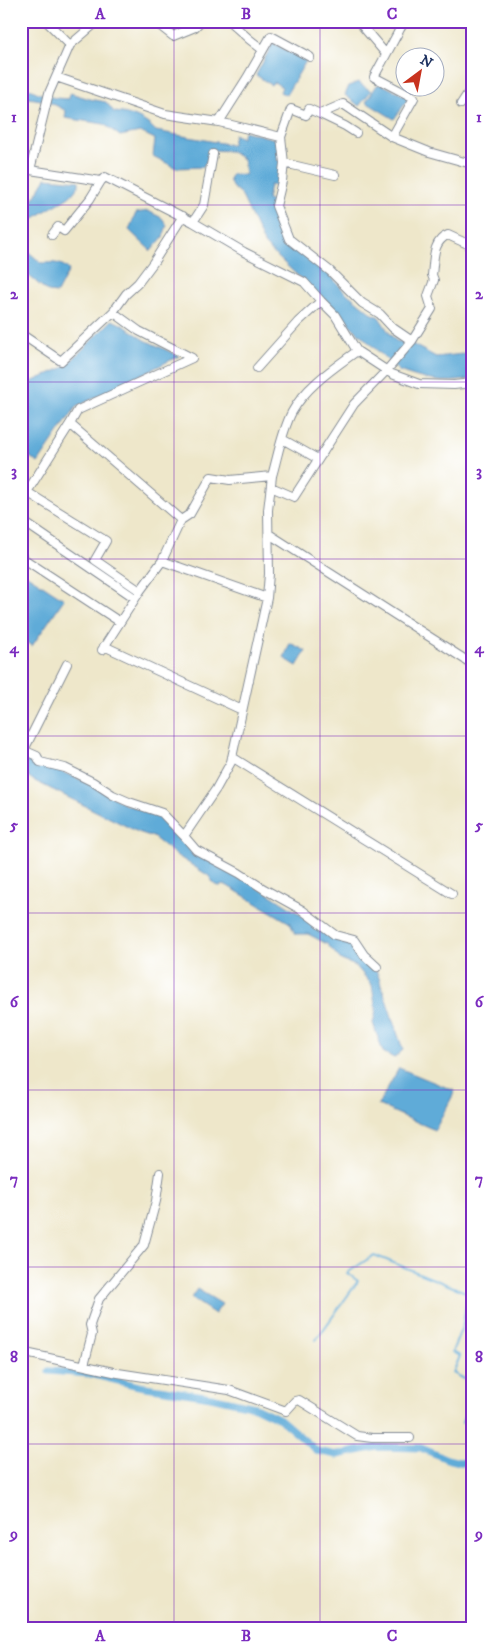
<svg xmlns="http://www.w3.org/2000/svg" width="493" height="1649" font-family="'IM FELL DW Pica',serif">
<style>
.water{fill:#5fabd8;stroke:#3d6d9b}
.lines{fill:none;stroke-linecap:round;stroke-linejoin:round}
.stream{stroke:#5fabd8;stroke-width:2}
.canal{stroke:#5fabd8;stroke-width:7}
.minor-casing{stroke:#848b94;stroke-width:10}
.minor{stroke:#fff;stroke-width:8}
.grid{fill:none;stroke:#7b2cbf;stroke-width:1;stroke-opacity:0.55}
.neatline{fill:none;stroke:#7b2cbf;stroke-width:2}
.grid-label{font-size:16px;text-anchor:middle;font-weight:bold;fill:#7b2cbf}
</style>
<rect width="100%" height="100%" fill="#fff"/>
<filter id="ink" filterUnits="userSpaceOnUse"><feTurbulence type="fractalNoise" baseFrequency=".02" numOctaves="2"/><feDisplacementMap in="SourceGraphic" scale="10" xChannelSelector="R" yChannelSelector="G"/><feConvolveMatrix kernelMatrix="1 2 1 2 8 2 1 2 1" color-interpolation-filters="sRGB"/></filter>
<filter id="wash" filterUnits="userSpaceOnUse"><feTurbulence type="fractalNoise" baseFrequency=".0096" numOctaves="4" result="noise"/><feDisplacementMap in="SourceGraphic" scale="20" xChannelSelector="R" yChannelSelector="G"/><feGaussianBlur stdDeviation="1.12" result="paint"/><feColorMatrix in="noise" values="0 0 0 0 0 0 0 0 0 0 0 0 0 0 0 0 0 1.4 0 .05"/><feComposite in="paint" operator="in"/></filter>
<g filter="url(#wash)">
<rect width="100%" height="100%" fill="#eee7ca"/>
<path class="water" d="M273,43L306,61L286,95L280,92L282,87L274,82L271,85L256,75Z
M358,82L371,91L359,106L345,95L349,86Z
M21,84L38,93L55,98L69,99L70,93L90,99L106,102L114,112C130,113 145,119 156,131L232,145L234,134L242,138L244,131L279,140L281,162L279,186L270,185L267,200L274,202L276,219L290,244L326,271L343,290L371,313L379,317L390,334L396,341L410,343L436,357L472,353V379C442,384 427,381 399,371L265,245L241,194L232,187L229,179L232,174L245,175L243,159L230,151L213,150L203,167L176,168L153,156L155,139L140,132L120,136L104,124L65,118L66,111C52,102 39,98 21,98Z
M381,84L409,98L394,119L366,102L377,85Z
M46,178L79,181V185C76,189 73,194 69,197C53,208 32,215 21,233V219Z
M148,211L162,218L167,225L163,237L151,251L129,230L136,213Z
M21,245L41,263C53,263 60,261 69,270L57,293L48,292L21,269Z
M112,320L123,325L145,340L179,356L76,407L38,463L21,450V399L31,382L65,367Z
M21,571L64,599L32,646L21,639Z
M290,643L306,651L297,666L284,658Z
M21,755L93,785L126,805L151,811L166,820L178,837L200,855L255,885L332,935L352,943L364,959L377,972L403,1050L394,1058L383,1052L373,1023L376,1011L372,985L356,966L341,960L327,944L308,934H295L290,923L226,885L219,886L214,884L209,876L176,855L153,837L138,832L33,780L21,771Z
M399,1068L455,1091L435,1130L378,1105Z
M197,1289L222,1304L215,1314L191,1298Z"/>
<g class="lines">
<path class="stream" d="M472,1329L463,1324L452,1352L460,1356L453,1373L472,1383
M316,1340L358,1281L347,1273L374,1255L468,1293L463,1324
M462,1423L472,1395"/>
<path class="canal" d="M49,1371L90,1374L139,1386L211,1397L255,1407L280,1419L317,1451L337,1455L377,1447L421,1448L447,1459L464,1463L472,1460"/>
</g>
</g>
<g filter="url(#ink)">
<g class="lines">
<defs>
<path id="minor" d="M154,21L173,36L195,27L201,21
M229,21L249,39L263,50
M358,21L386,54
M392,21L400,29L405,21
M21,29L25,21
M70,45L98,21
M56,77L165,114L219,122L281,137L284,163L282,181L276,206L289,239L330,271L362,303L380,314L393,328L412,341
M461,104L472,87
M320,114L345,126L356,133
M219,122L247,78L271,36L310,57
M281,137L291,109L306,115L309,109L320,114L343,104L392,137L414,98L374,77L400,29
M392,137L429,152L468,163L472,167
M284,163L335,175
M21,168L30,170L49,93L70,45L46,21
M30,170L101,181L105,177L193,222L204,205L213,154
M193,222L244,252L304,282L321,301L298,322L257,368
M52,235L58,227L64,231L90,199L101,181
M321,301L335,315L357,351L392,374L419,384L454,385L472,383
M113,312L139,331L192,358
M21,334L61,361L113,312L126,294L138,283L153,263L183,216
M70,424L78,410L192,358
M282,439L318,459
M272,476C278,455 282,431 292,412C306,386 334,368 357,351
M271,487L294,497L354,404L387,370L412,341L432,309L428,296L434,280L432,275C434,261 432,241 448,235L472,246
M21,520L135,598
M269,534L472,664
M21,557L120,622
M162,561L267,598L231,762L216,789L184,836
M140,591L95,560L106,541L27,492L70,424L181,520
M104,646L242,710
M102,650L140,591L162,561L181,520L190,514L211,477L230,480L272,476L268,510L269,574L267,598
M21,749L37,756L40,762L65,768L93,782L113,795L129,802L162,813L184,836L196,850L239,873L264,889L302,910L335,935L354,940L364,955L377,967
M24,750L67,664
M232,757L452,894
M21,1352L118,1373L229,1390L286,1411L295,1401L299,1400L357,1436L372,1438H410
M84,1365L92,1334L90,1325L99,1299L144,1245L156,1201L160,1173"/>
</defs>
<use href="#minor" class="minor-casing"/>
<use href="#minor" class="minor"/>
</g>
</g>
<path class="grid" d="M174,21V1628M320,21V1628M21,205H472M21,382H472M21,559H472M21,736H472M21,913H472M21,1090H472M21,1267H472M21,1444H472"/>
<rect width="493" height="1649" fill="none" stroke="#fff" stroke-width="55"/>
<g transform="translate(420 72) rotate(32)"><circle r="24" fill="#ffffff" stroke="#a4acbf"/>
<path d="M0-4L9 19L0 12L-9 19Z" fill="#c8321e"/>
<text y="-8" font-size="14" font-weight="bold" text-anchor="middle" fill="#1b2f5e">N</text>
</g>
<rect x="28" y="28" width="438" height="1594" class="neatline"/>
<g class="grid-label">
<text x="100" y="19">A</text>
<text x="246" y="19">B</text>
<text x="392" y="19">C</text>
<text x="14" y="122">1</text>
<text x="479" y="122">1</text>
<text x="14" y="299">2</text>
<text x="479" y="299">2</text>
<text x="14" y="476">3</text>
<text x="479" y="476">3</text>
<text x="14" y="653">4</text>
<text x="479" y="653">4</text>
<text x="14" y="830">5</text>
<text x="479" y="830">5</text>
<text x="14" y="1007">6</text>
<text x="479" y="1007">6</text>
<text x="14" y="1184">7</text>
<text x="479" y="1184">7</text>
<text x="14" y="1362">8</text>
<text x="479" y="1362">8</text>
<text x="14" y="1539">9</text>
<text x="479" y="1539">9</text>
<text x="100" y="1641">A</text>
<text x="246" y="1641">B</text>
<text x="392" y="1641">C</text>
</g>
</svg>
